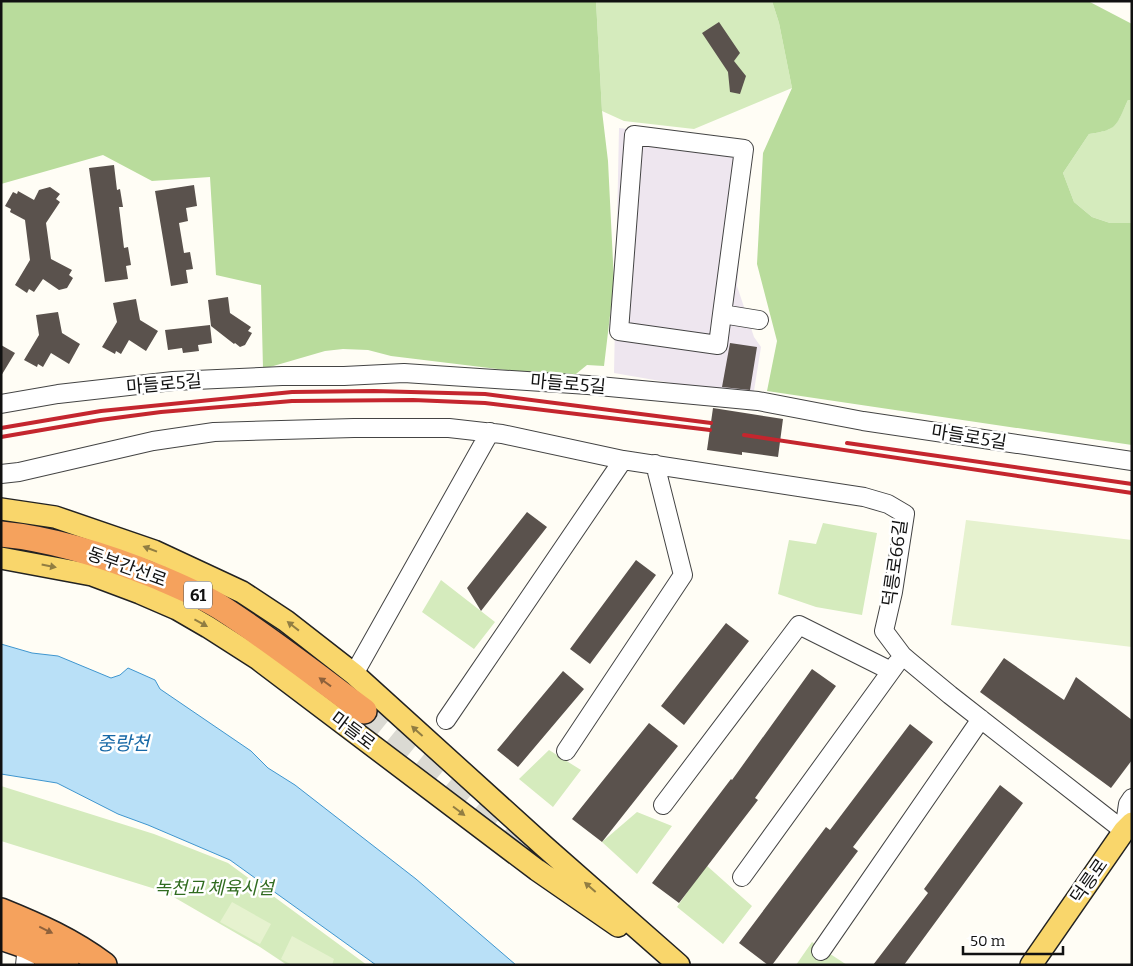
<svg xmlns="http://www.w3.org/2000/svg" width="1133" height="966" font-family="Bitter,'Noto Sans KR',serif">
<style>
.industrial{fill:#eee6ef}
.green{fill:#d5ebbd}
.forest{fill:#b9dc9c}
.pitch{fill:#e6f2cf}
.water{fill:#b9e0f7;stroke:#3f96cf}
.building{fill:#5a524d}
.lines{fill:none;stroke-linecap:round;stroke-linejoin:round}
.highway-tunnel{stroke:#dbdad3;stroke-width:25;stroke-dasharray:25 12;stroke-linecap:butt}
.minor-casing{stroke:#444;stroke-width:20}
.major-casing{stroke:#222;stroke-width:24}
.highway-casing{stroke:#222;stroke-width:28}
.minor{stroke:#fff;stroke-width:18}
.major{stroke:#f9d66b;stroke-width:21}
.highway{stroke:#f5a25d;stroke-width:25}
.rail{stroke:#c4262e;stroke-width:4}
.oneway{fill:#917d42}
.oneway2{fill:#8e613b}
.labels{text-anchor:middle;stroke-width:5;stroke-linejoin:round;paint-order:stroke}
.shield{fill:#fff;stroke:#585858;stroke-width:1}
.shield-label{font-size:16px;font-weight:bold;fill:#111}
.street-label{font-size:18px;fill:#111;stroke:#fff}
.park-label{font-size:18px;font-style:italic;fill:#2f6b1f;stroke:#fff}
.water-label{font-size:19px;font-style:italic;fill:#1768a6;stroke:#fff}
</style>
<rect width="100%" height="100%" fill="#fffdf5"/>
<path class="industrial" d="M619,128L749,143L737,286L754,337L761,347L753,397L614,373Z"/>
<path class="green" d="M596,1H772L779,23L792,88L694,129L624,121L602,111Z
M1128,100H1132V223H1110L1092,217L1074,202L1063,173L1089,134C1118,130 1116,125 1128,100Z
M823,523L877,533L862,615L816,607L778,594L789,540L816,544Z
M441,580L495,622L474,649L422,612Z
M549,750L581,770L553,807L519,779Z
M1,786L154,834L228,863L367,965H287L260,947L165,892L1,841Z
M637,812L672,826L637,874L602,842Z
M706,865L752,906L723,944L677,907Z
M812,942L847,965H796Z"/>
<path class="forest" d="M1,1H596L602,111L608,161L614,282L604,366L587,365L571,378L391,356L368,350L343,349L325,351L263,369L261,285L216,275L210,177L152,181L103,155L1,184Z
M772,1H1088L1132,24V100H1128C1116,126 1118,130 1089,134L1063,173L1074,202L1092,217L1110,223H1132V445L767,391L777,341L757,264L763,153L792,88L779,23Z"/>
<path class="pitch" d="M966,520L1132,540V647L951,625Z
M232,902L271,924L260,944L220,922Z
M292,936L334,959L332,965H292L281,959Z"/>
<path class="water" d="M1,644L32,653L58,656L111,678L120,675L128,668L155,680L160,689L251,751L268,768L295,785L416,879L516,965H376L230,860L148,825L118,814L57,783L1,774Z"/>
<path class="building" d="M719,22L740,53L734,61L746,76L740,94L730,92L728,72L702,33Z
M114,165L117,190L120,189L123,207H119L124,248L128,247L131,265L126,266L128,279L105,282L89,168Z
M194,185L197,206L186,208L188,221L179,223L184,253L190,252L193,269L186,270L188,283L171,286L155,191Z
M50,187L60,194L56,199L60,202L46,223L51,259L72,270L69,275L73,278L67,288L59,290L43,279L34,292L29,289L27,293L15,285L30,260L25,220L10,212L11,209L5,206L13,192L17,194L18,191L34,200L39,190Z
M228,297L230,313L251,327L248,331L252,333L245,345L240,347L235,343L234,344L211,326L208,300Z
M136,299L140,320L158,331L146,351L129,340L121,354L116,351L115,354L102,347L117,322L113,303Z
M58,312L62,333L80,344L69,364L51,353L43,367L38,364L37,367L24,360L39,335L36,315Z
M210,325L212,343L198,345L199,351L183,353L182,348L168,350L165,330Z
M730,343L757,347L750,390L722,387Z
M1,345L15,353L1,376Z
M713,408L783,419L778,457L742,452V455L707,450Z
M527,512L547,527L481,611L467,588Z
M636,560L656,575L590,664L570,649Z
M726,623L749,641L684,725L661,706Z
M1004,658L1064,700L1076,677L1132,720V760L1111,788L980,692Z
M812,669L836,686L755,798L758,800L679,903L652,883L731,779L732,780Z
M563,671L584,689L518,767L497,750Z
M649,723L678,746L602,842L572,819Z
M910,724L933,742L853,847L858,851L772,965H768L739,943L826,827L830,830Z
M1000,785L1023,803L904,965H873L928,893L924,889Z"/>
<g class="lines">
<path class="highway-tunnel" d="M364,711L500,822L558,872"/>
<defs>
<path id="minor" d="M722,314L744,149L634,135L619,331L718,345L722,314L759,320
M1,404L58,394L173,381L282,376H344L404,373L588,385L758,401L863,421L1132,461
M1,474L19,472L153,441L214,432L354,428H449L502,434L623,460L864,497L888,504L905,514L893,592L884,631L902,655L909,661L950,695L1124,831
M354,674L490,432
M446,720L623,460
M566,751L683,575L655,464
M663,805L799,625L891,671
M1124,831L1128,804L1132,798
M742,877L897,663
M821,951L981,719
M25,965L27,946"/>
<path id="major" d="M1,509L55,517L154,551L242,592L286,621L354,674L545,847L679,965
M1,558L92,575L140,593L177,609L208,627L258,659L537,870L618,926
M1031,965L1124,831L1132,823"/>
<path id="highway" d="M1,534C54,539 109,557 158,577C179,586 201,595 220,607C270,639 317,676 364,711
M1,911C38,926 72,941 104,965
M1,937L27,946L66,965"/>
</defs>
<use href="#minor" class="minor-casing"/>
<use href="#major" class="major-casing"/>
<use href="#highway" class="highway-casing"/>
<use href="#minor" class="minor"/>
<use href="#major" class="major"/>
<use href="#highway" class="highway"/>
<path class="rail" d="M1,428L101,411L292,392L374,391L485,394L711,423
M744,435L1132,493
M1,437L100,420L161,412L292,401L413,400L485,403L710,430
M847,443L1132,484"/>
</g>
<defs><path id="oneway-solid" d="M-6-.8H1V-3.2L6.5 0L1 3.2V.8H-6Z" transform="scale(1.25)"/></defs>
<g class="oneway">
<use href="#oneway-solid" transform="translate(150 549) rotate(-159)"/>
<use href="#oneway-solid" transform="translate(49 566) rotate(11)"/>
<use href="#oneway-solid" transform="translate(201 623) rotate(29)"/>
<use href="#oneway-solid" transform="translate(293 626) rotate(-142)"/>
<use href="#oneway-solid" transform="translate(417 731) rotate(-138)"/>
<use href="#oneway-solid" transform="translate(459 811) rotate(37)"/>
<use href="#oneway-solid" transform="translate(590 887) rotate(-139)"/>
</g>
<g class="oneway2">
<use href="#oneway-solid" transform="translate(325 682) rotate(-144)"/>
<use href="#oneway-solid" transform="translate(46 930) rotate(26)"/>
</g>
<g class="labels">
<rect class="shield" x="184" y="581.5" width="28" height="27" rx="4"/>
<g class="shield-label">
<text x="198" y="601">61</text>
</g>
<g class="street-label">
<text transform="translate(164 384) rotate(-5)" y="6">마들로5길</text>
<text transform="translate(568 384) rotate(5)" y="6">마들로5길</text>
<text transform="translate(969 437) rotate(9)" y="6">마들로5길</text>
<text transform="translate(895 563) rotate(-82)" y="6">덕릉로66길</text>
<text transform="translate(127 567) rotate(20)" y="6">동부간선로</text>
<text transform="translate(353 731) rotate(37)" y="6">마들로</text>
<text transform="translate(1089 881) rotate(-55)" y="6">덕릉로</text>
</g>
<g class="park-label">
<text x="214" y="894">녹천교 체육시설</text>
</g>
<g class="water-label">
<text x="123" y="750">중랑천</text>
</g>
</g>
<rect width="1133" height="966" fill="none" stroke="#111111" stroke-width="5"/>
<path d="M963 946v8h100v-8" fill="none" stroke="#111111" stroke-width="2.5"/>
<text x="970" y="946" font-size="15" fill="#111111" stroke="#ffffff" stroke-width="4" paint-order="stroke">50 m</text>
</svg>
